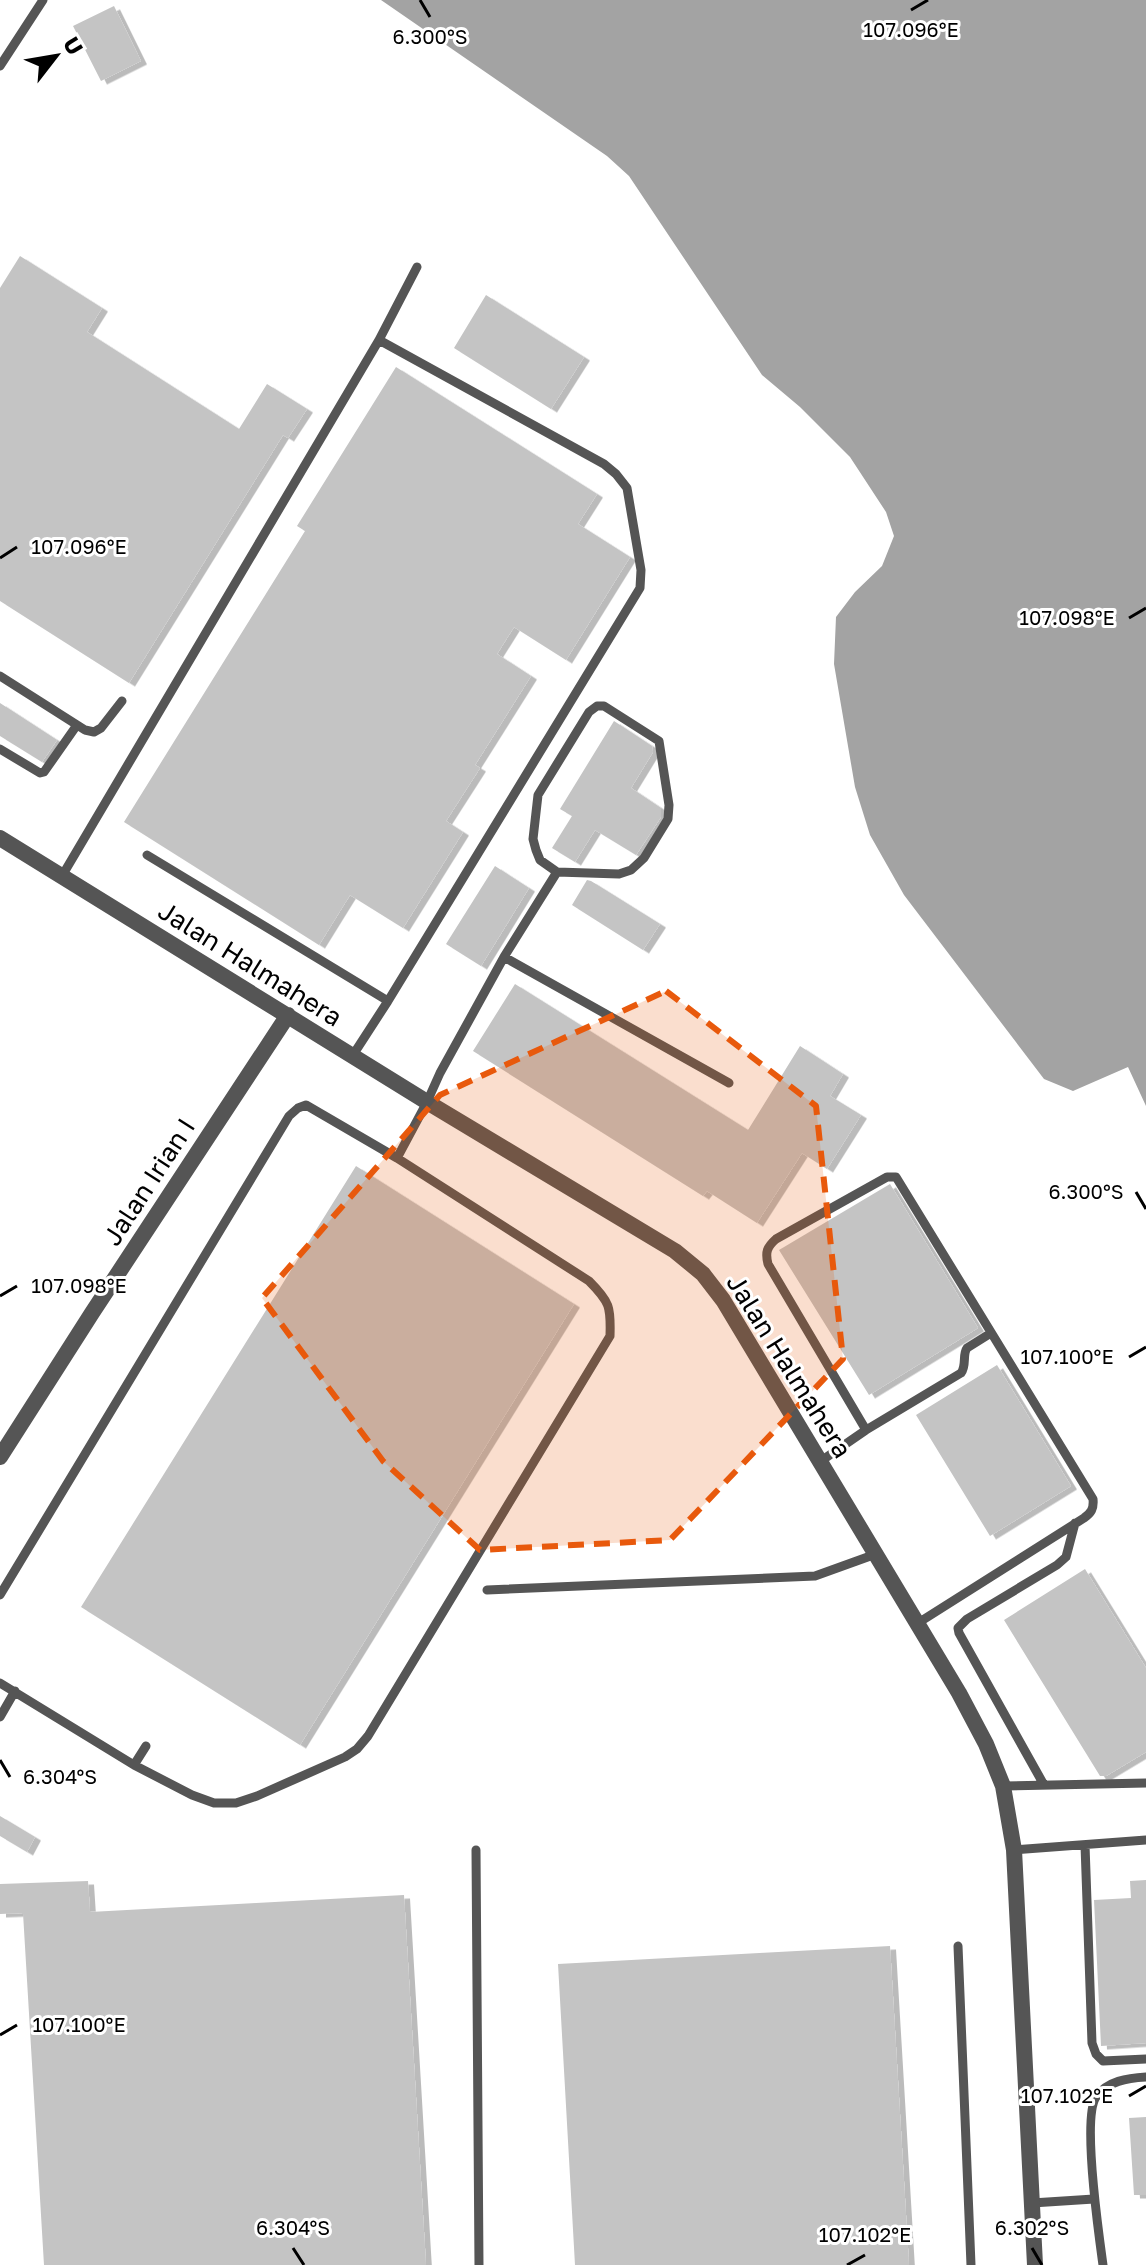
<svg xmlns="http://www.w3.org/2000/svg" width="1146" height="2265" font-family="'Golos Text',sans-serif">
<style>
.water{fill:#a3a3a3}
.building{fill:#c4c4c4;filter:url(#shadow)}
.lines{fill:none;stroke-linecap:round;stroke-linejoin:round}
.service{stroke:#555;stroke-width:9}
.minor{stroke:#555;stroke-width:16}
.marked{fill:#e8590c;fill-opacity:0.2;stroke:#e8590c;stroke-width:6;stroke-dasharray:16 10;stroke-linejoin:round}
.ticks{fill:none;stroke:#000;stroke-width:3}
.labels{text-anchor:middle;stroke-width:6;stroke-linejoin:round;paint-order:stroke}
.street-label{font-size:26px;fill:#000;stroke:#fff}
.ticks-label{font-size:20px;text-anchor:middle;fill:#000;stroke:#fff;stroke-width:6;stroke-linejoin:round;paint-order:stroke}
</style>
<defs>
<filter id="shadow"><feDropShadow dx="6" dy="3.5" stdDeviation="0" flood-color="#0004"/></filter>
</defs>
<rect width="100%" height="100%" fill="#fff"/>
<path class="water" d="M381,0H1146V1106L1128,1067L1073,1091L1044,1079L904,895L870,835L855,787L834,664L836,617L855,592L882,566L894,536L886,512L850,457L800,407L762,375L629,176L607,156Z"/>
<path class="building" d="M114,6L141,61L101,81L73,26Z
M20,256L102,308L87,332L239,429L267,384L307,409L288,438L283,435L129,683L0,601V288Z
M486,295L584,357L551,409L454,348Z
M396,367L597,494L578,524L630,557L566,660L514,627L497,654L531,676L475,765L480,768L446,821L463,832L403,928L350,895L319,945L124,822L305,531L297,526Z
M0,703L57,740L42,762L0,736Z
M614,721L652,746L653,752L631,788L661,808V817L636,855L595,830L575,862L552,848L572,816L560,809Z
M495,866L529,888L481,966L446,944Z
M587,880L591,881L660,924L643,950L572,905Z
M515,984L748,1130L800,1046L843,1074L830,1096L861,1115L827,1169L802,1153L757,1223L707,1191L703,1196L473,1051Z
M356,1166L574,1304L300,1745L81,1607Z
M890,1184L978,1328L869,1395L779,1250Z
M997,1365L1071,1486L990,1536L916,1415Z
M1085,1569L1146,1668V1752L1106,1776H1100L1004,1620Z
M0,1816L35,1837L27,1852L0,1836Z
M1146,1880V2043L1101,2046L1094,1900L1131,1898L1130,1881Z
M88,1881L90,1912L404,1895L426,2265H44L23,1913L0,1914V1884Z
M890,1946L909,2265H575L558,1964Z
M1146,2117V2195H1134L1129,2118Z"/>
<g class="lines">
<path class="service" d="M0,66L43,0
M0,676L85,730L94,732L101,728L122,701
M597,706H604L659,741L669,805L668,819L644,858L631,870L619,874L557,872L540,860L536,850L533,839L538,795L589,712Z
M0,749L40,773L44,772L77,725
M147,855L388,1001
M62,876L379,340L417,267
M504,957L557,872
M353,1055L388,1001L640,588L641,570L627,488L616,474L604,464L379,340
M397,1158L427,1102L440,1073L504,957L729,1083
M866,1430L768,1264C765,1252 767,1247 776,1239L887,1177H896L1093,1499C1094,1509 1091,1513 1084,1518L918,1623
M821,1461L866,1430L961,1373C967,1365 962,1355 967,1348L991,1333
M487,1590L815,1576L876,1554
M0,1595L289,1116L298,1108L306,1105L397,1158L589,1281C610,1302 611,1307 610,1336L368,1736L357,1749L345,1757L257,1796L236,1803H214L192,1795L134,1765L0,1683
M0,1717L15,1691
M134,1765L146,1746
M1044,1785L959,1633L958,1628L967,1619L1057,1565L1066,1557L1075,1523
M1003,1786L1146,1783
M1085,1845L1092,2043L1096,2054L1103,2061L1146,2059
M476,1850L479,2265
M1014,1850L1146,1840
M958,1946L971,2265
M1032,2203L1094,2199
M1103,2265C1099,2236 1082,2118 1096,2097C1107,2081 1128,2078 1146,2077"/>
<path class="minor" d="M0,838L427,1102L675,1251L703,1274L723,1300L959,1693L986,1744L1003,1786L1014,1850L1035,2265
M0,1457L92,1313L288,1015"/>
</g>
<path class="marked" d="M666,991L816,1106L843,1359L670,1540L480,1550L383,1461L262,1298L440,1095Z"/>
<path class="ticks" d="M420,0L430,17M911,10L928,0M0,558L17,547M1129,618L1146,608M1136,1192L1146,1209M0,1296L17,1286M1129,1357L1146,1347M0,1760L10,1777M0,2035L17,2025M1129,2096L1146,2086M293,2248L304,2265M1032,2248L1042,2265M847,2265L865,2255"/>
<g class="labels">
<g class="street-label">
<text transform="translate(250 964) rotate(32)" y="9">Jalan Halmahera</text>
<text transform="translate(149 1182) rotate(-57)" y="9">Jalan Irian I</text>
<text transform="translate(789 1366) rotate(58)" y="9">Jalan Halmahera</text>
</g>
</g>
<g class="ticks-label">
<text x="911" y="37">107.096°E</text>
<text x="430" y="44">6.300°S</text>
<text x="79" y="554">107.096°E</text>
<text x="1067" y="625">107.098°E</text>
<text x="1086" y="1199">6.300°S</text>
<text x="79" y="1293">107.098°E</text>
<text x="1067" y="1364">107.100°E</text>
<text x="60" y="1784">6.304°S</text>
<text x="79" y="2032">107.100°E</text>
<text x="1067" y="2103">107.102°E</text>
<text x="293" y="2235">6.304°S</text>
<text x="1032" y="2235">6.302°S</text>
<text x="865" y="2242">107.102°E</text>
</g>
<g transform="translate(56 56) rotate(59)" stroke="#ffffff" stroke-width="6" paint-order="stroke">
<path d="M0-6L14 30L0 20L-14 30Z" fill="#000000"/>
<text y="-12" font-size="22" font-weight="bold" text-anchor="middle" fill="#000000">U</text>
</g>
</svg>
